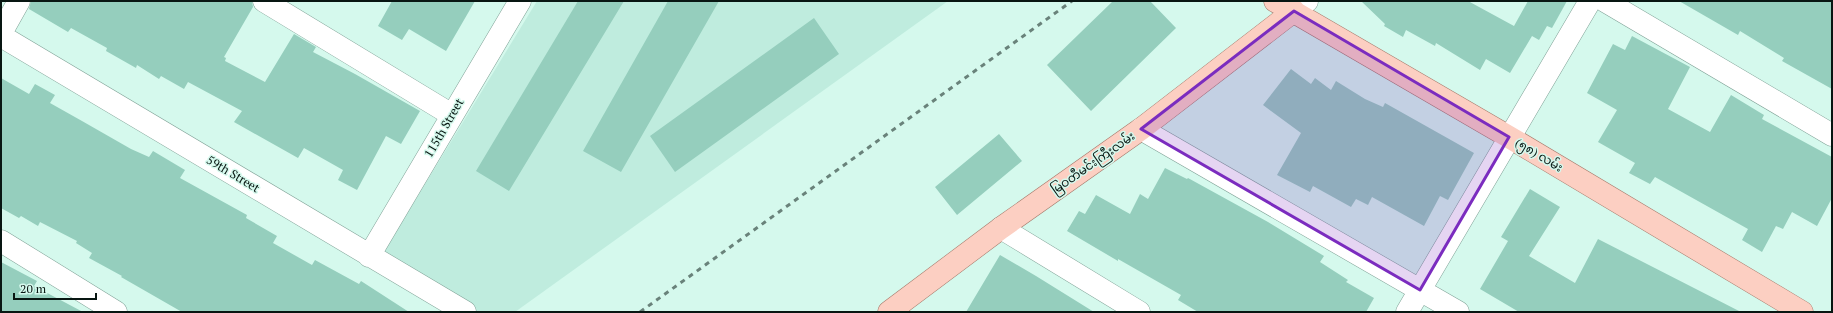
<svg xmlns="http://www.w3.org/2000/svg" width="1833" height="313" font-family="'PT Serif','Noto Sans Myanmar',serif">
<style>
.built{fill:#bfecde}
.building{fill:#95cebd}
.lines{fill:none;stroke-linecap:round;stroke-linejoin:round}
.minor-casing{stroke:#80a297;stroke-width:23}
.major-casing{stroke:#a5796a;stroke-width:23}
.minor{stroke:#fff;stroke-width:22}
.major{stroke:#fccfc2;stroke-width:22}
.rail{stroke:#69827a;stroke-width:3;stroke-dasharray:5 5;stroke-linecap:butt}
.marked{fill:#7b2cbf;fill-opacity:0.2;stroke:#7b2cbf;stroke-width:3;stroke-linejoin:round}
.labels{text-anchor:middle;stroke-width:3;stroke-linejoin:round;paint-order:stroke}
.street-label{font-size:12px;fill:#081612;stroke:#d5f9ed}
</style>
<rect width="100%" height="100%" fill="#d5f9ed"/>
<path class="built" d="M537,1H948L515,312H474L378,261Z"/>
<path class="building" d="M31,1H252L253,7L224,57L226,58L225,61L265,82L294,34L316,47L313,52L355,74L420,111L401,144L386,136L357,190L338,180L343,170L304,148L298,158L234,122L242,111L188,82L184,89L161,76L159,79L137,65L136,68L106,51L107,48L71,28L68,32L29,9Z
M392,1H475L446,51L409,29L402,40L378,26Z
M578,1H624L509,191L476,171Z
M668,1H719L621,172L583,151Z
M1113,1H1150L1176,28L1091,111L1047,65Z
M1361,1H1468L1514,26L1528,1H1567L1552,28L1547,26L1539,40L1532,36L1510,73L1486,59L1480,70L1436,43L1435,46L1406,30L1403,37L1384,26L1385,24Z
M1679,1H1832V89L1782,61L1784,58L1740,31L1738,35Z
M814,18L839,54L675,172L650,136Z
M1632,36L1690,67L1668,109L1710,132L1731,95L1764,115L1762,119L1832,157V198L1817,226L1792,212L1783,229L1776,226L1762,252L1742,240L1748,229L1655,177L1650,184L1629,173L1635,163L1598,142L1617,110L1587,93L1613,44L1625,50Z
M1291,69L1311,84L1315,78L1331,90L1336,81L1365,99L1383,107L1385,103L1474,153L1448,200L1440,196L1424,226L1372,197L1368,205L1356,199L1351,207L1313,186L1310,192L1277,175L1301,133L1263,105Z
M1,78L29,94L35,84L55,95L50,103L82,121L131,149L149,157L153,151L185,170L180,178L247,215L246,218L277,236L273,243L312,265L315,260L359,284L361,281L409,312H182L121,277L122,276L89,258L92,253L76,243L77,241L40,222L38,226L21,216L19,218L1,208Z
M999,134L1022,161L957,215L935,187Z
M1165,168L1187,179L1188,178L1268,222L1324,256L1320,262L1348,280L1346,282L1374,298L1366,312H1198L1178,300L1181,295L1118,259V261L1067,231L1079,211L1085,214L1096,195L1130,214L1140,194L1148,199Z
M1530,189L1560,207L1529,256L1575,283L1598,239L1741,312H1519L1480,289L1508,241L1501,237Z
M1000,255L1036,276L1094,312H966Z
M1,262L37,281L34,286L83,312H1Z"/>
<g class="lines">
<defs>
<path id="minor" d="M264,1L452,115
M1605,1L1832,135
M1294,11L1307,1
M1,33L19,1
M1,36L465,312
M1141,129L1458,312
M1001,228L1139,312
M1,241L116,312
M369,256L520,1
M1407,312L1590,1"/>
<path id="major" d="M1275,1L1509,137L1802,312
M889,312L1001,228L1141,129L1294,11"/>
</defs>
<use href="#minor" class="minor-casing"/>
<use href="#major" class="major-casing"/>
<use href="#minor" class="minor"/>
<use href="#major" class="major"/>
<path class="rail" d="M640,312L1072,1"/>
</g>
<path class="marked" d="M1294,11L1509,137L1420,290L1141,129Z"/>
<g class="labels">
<g class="street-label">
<text transform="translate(444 128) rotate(-60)" y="4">115th Street</text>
<text transform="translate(1539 155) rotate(31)" y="4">(၅၈) လမ်း</text>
<text transform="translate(1093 163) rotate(-35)" y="4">မြဝတီမင်းကြီးလမ်း</text>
<text transform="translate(233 174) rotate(31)" y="4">59th Street</text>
</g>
</g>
<rect width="1833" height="313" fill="none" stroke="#081612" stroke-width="4"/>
<path d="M14 293v6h82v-6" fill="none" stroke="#081612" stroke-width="2"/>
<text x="20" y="293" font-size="12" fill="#081612" stroke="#d5f9ed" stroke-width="3" paint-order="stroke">20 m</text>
</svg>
